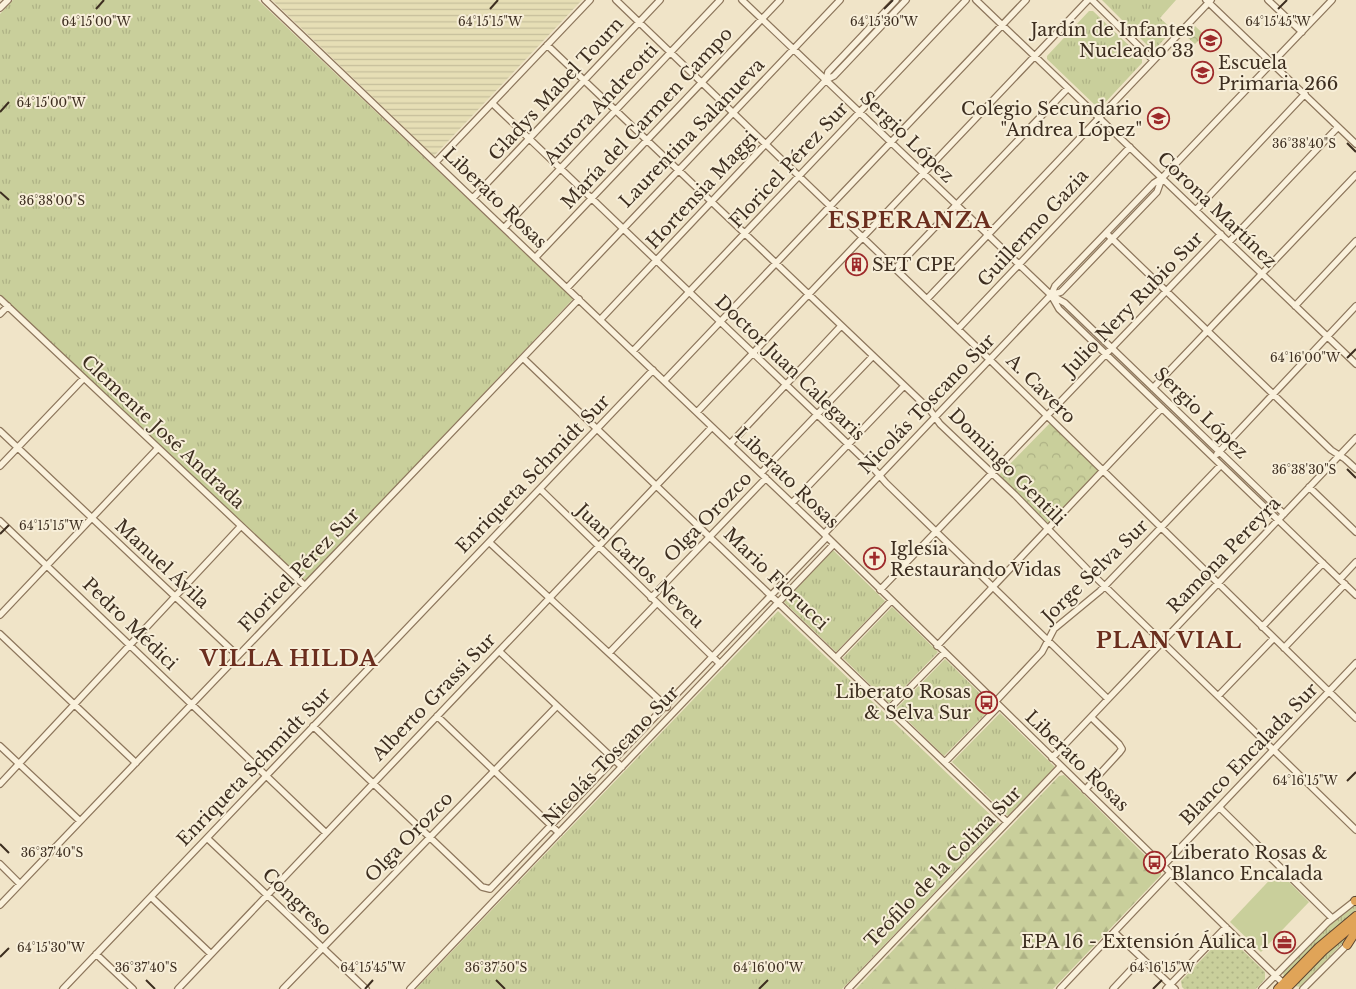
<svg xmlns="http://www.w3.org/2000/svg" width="1356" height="989" font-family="'Libre Baskerville',serif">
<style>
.farmland{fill:url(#farmland-rules)}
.grass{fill:url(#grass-tufts)}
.forest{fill:url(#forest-firs)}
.park{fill:url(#park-crowns)}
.garden{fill:url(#garden-dots)}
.pitch{fill:#c9cf9b}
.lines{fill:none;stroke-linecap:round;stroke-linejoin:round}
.minor-casing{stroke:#8d765c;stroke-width:8}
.highway-casing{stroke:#5b4430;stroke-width:10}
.minor{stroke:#faf1dc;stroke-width:5.5}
.highway{stroke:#e0a458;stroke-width:8}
.ticks{fill:none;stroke:#3d2e20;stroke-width:2}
.labels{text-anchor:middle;stroke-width:4;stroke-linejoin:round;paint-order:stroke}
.poi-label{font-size:18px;fill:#3d2e20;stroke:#f7eed8;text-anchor:end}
.street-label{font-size:18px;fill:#3d2e20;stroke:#f7eed8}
.district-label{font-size:22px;font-weight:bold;letter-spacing:1px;fill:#6b2e1e;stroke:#f7eed8}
.ticks-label{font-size:12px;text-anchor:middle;fill:#3d2e20;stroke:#f7eed8;stroke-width:4;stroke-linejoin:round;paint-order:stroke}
</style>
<defs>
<pattern id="farmland-rules" width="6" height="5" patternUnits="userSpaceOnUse" patternTransform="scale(1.25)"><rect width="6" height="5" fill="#e6deb5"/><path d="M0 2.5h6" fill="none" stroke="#c6bf9b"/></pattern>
<pattern id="grass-tufts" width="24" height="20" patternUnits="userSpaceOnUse" patternTransform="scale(1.25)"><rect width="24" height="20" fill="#c9cf9b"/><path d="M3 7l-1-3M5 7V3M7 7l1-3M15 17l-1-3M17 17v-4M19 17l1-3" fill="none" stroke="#aeb285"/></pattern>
<pattern id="forest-firs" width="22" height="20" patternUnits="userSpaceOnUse" patternTransform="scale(1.25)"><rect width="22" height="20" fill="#c9cf9b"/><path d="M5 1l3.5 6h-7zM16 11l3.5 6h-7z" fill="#aeb285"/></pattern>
<pattern id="park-crowns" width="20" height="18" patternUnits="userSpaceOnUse" patternTransform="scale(1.25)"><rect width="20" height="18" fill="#c9cf9b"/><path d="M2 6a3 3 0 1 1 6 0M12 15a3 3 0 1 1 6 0" fill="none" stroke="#aeb285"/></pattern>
<pattern id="garden-dots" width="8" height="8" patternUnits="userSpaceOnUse" patternTransform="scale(1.25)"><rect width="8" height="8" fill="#c9cf9b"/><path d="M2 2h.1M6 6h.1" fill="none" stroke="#aeb285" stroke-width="1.8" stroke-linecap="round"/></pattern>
</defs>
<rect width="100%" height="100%" fill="#f0e4c8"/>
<path class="farmland" d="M272,0H582L434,156Z"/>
<path class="grass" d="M13,0H258L573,299L305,582L0,295V14Z
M1102,0H1176L1160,18L1173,30L1156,48L1151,49Z
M1089,11H1093L1142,58V63L1101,107H1097L1047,59V56Z
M833,550L885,601L836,652L784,602Z
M892,607L938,652L889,703L843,658Z
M778,611L1000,824L842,989H416Z
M945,659L993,706L944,756L896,709Z
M1000,713L1055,767L1008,816L952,762Z
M1356,904V912L1322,940L1284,977L1283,972L1324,928Z
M1356,929L1301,987L1294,986L1323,955Z"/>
<path class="forest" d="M1064,775L1161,871V875L1053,989H856L1059,776Z"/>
<path class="park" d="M1195,26L1213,43L1211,45L1202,37L1195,44L1186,36Z
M1050,423L1100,472L1049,524L999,475Z"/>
<path class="garden" d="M1223,937H1229L1265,972V979L1256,989H1184L1182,987L1181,981Z"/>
<path class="pitch" d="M1278,871L1309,902L1261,952L1230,922Z"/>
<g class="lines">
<defs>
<path id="minor" d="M265,0L821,531L1283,983
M616,0L990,360L1356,718
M742,0L1051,295L1065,303L1284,514
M976,0L1356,364
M1092,0L1153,60
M1206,0L1356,144
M1268,0L1302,32
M0,8L8,0
M547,45L930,410L940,424L1015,495L1087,569L1356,830
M826,80L828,72L896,0
M492,103L873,468L886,483L1108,699
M436,162L590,0
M473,198L660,0
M1196,210L1305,94
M504,228L720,0
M1106,233L1331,450L1345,459L1356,469
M1229,242L1338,127
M535,258L780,0
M895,269L1068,88
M567,288L840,0
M1051,295L1059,309L1356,595
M1051,295L1061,292L1157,192L1162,178
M0,299L305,586
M927,299L1211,0
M1295,306L1356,241
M0,314L8,306
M600,320L826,80L834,76L906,0
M958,329L1130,147
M633,351L966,0
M523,358L1007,822
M664,381L1026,0
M1153,388L1356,175
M697,412L1088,0
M0,431L238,656
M730,444L841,326
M1217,454L1356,306
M0,466L84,378
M761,473L873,356
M1309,487L1356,532
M540,489L720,664
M792,503L904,386
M0,521L326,833
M824,534L1051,295L1055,286L1154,183L1162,178L1332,0
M489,542L667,707
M1340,579L1356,562
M880,590L1221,234
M651,598L766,478
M0,615L158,448
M1262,627L1323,563
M0,634L136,763
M937,646L1162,408
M1284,648L1345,584
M499,651L622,767
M609,653L657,603
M836,658L891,601
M1219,695L1274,638
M995,702L1042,652L1054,629L1100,591L1221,465
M889,709L944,653
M437,716L559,833
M313,726L482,887L490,889L827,537
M0,746L80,821
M1052,758L1356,438
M945,762L999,706
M0,784L241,526
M1085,790L1119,753L1122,749L1119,744L1091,717
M1219,807L1332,918
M207,838L366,989
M0,864L20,884
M1163,866L1356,663
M151,897L211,954
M0,905L579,299
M1114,932L1175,989
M96,954L133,989
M63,989L653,370
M178,989L712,427
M283,989L557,706
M410,989L834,544
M848,989L1061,766
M1060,989L1170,873
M1113,989L1142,958
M1166,989L1226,927
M1262,989L1328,922L1356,900
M1303,989L1349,943"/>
<path id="highway" d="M1355,901H1356
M1347,945L1356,931
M1278,989L1319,947L1356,916
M1286,989L1323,951L1356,923"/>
</defs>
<use href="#minor" class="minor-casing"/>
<use href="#highway" class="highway-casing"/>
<use href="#minor" class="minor"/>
<use href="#highway" class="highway"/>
</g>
<path class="ticks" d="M96,9L104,0M490,9L498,0M884,9L893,0M1278,9L1287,0M0,112L9,102M1347,143L1356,152M0,192L9,200M1347,358L1356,349M1347,469L1356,478M0,534L9,525M1347,781L1356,772M0,844L9,853M0,957L9,948M146,980L155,989M496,980L505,989M365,989L373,980M759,989L768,980M1153,989L1162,980"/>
<defs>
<symbol id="school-ring" viewBox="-11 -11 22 22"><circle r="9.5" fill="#f7eed8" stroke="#9e2a2b" stroke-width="1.5"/><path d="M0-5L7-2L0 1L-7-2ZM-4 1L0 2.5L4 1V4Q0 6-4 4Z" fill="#9e2a2b"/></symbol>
<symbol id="building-ring" viewBox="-11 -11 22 22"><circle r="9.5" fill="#f7eed8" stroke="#9e2a2b" stroke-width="1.5"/><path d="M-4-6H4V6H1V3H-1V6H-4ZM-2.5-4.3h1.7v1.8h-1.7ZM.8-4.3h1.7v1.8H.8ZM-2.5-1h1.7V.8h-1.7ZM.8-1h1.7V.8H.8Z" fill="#9e2a2b"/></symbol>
<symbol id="church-ring" viewBox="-11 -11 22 22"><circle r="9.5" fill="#f7eed8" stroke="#9e2a2b" stroke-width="1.5"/><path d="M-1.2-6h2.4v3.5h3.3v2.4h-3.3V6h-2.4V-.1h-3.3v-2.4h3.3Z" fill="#9e2a2b"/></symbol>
<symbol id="bus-ring" viewBox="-11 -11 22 22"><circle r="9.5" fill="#f7eed8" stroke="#9e2a2b" stroke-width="1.5"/><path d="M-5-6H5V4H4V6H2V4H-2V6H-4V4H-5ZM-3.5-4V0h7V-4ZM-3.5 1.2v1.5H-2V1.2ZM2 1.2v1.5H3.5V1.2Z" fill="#9e2a2b"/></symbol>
<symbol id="office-ring" viewBox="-11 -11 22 22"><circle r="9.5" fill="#f7eed8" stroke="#9e2a2b" stroke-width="1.5"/><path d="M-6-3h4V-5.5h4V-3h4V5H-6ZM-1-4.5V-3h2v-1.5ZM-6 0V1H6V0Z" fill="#9e2a2b"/></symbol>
</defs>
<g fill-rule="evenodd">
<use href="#school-ring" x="1198" y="28" width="25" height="25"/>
<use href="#school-ring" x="1190" y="60" width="25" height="25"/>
<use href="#school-ring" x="1146" y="106" width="25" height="25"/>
<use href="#building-ring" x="844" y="252" width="25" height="25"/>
<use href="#church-ring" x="862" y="546" width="25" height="25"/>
<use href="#bus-ring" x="974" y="690" width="25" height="25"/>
<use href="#bus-ring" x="1142" y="850" width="25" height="25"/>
<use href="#office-ring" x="1272" y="930" width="25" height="25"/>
</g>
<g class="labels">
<g class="poi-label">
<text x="1194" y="36">Jardín de Infantes<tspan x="1194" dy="21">Nucleado 33</tspan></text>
<text x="1218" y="69" text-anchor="start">Escuela<tspan x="1218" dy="21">Primaria 266</tspan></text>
<text x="1142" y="115">Colegio Secundario<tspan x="1142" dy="21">"Andrea López"</tspan></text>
<text x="872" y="271" text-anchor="start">SET CPE</text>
<text x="890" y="555" text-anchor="start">Iglesia<tspan x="890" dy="21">Restaurando Vidas</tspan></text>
<text x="971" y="698">Liberato Rosas<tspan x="971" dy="21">&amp; Selva Sur</tspan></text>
<text x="1171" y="859" text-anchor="start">Liberato Rosas &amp;<tspan x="1171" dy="21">Blanco Encalada</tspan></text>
<text x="1269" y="948">EPA 16 - Extensión Áulica 1</text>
</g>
<g class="street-label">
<text transform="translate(556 89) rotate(-47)" y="6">Gladys Mabel Tourn</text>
<text transform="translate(601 104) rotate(-47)" y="6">Aurora Andreotti</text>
<text transform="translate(647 118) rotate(-47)" y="6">María del Carmen Campo</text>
<text transform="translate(692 133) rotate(-46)" y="6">Laurentina Salanueva</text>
<text transform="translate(907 137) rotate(44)" y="6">Sergio López</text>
<text transform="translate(789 165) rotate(-47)" y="6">Floricel Pérez Sur</text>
<text transform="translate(702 190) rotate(-47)" y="6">Hortensia Maggi</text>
<text transform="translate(495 198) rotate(44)" y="6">Liberato Rosas</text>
<text transform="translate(1217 210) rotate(44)" y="6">Corona Martínez</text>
<text transform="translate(1033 228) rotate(-47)" y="6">Guillermo Gazia</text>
<text transform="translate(1133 304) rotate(-46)" y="6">Julio Nery Rubio Sur</text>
<text transform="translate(790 368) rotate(44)" y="6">Doctor Juan Calegaris</text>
<text transform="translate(1041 389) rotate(45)" y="6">A. Cavero</text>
<text transform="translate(927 404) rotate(-46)" y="6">Nicolás Toscano Sur</text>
<text transform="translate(1201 413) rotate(44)" y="6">Sergio López</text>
<text transform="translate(163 432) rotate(43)" y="6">Clemente José Andrada</text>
<text transform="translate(1007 467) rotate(45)" y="6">Domingo Gentili</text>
<text transform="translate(533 474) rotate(-46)" y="6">Enriqueta Schmidt Sur</text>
<text transform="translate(787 478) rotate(44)" y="6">Liberato Rosas</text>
<text transform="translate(708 517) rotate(-46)" y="6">Olga Orozco</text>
<text transform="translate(1224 555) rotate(-46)" y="6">Ramona Pereyra</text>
<text transform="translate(162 564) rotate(43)" y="6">Manuel Ávila</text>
<text transform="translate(640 566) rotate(44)" y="6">Juan Carlos Neveu</text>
<text transform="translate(299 570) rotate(-46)" y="6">Floricel Pérez Sur</text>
<text transform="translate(1095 571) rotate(-44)" y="6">Jorge Selva Sur</text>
<text transform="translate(776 579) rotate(44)" y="6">Mario Fiorucci</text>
<text transform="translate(130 624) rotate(44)" y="6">Pedro Médici</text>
<text transform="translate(434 697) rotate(-46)" y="6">Alberto Grassi Sur</text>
<text transform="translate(1249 754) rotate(-46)" y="6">Blanco Encalada Sur</text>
<text transform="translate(611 756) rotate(-46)" y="6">Nicolás Toscano Sur</text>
<text transform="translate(1077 761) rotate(44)" y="6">Liberato Rosas</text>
<text transform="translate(254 767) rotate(-46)" y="6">Enriqueta Schmidt Sur</text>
<text transform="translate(409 837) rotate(-46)" y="6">Olga Orozco</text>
<text transform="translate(943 867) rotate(-46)" y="6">Teófilo de la Colina Sur</text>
<text transform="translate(297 902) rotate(44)" y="6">Congreso</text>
</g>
<g class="district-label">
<text x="910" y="228">ESPERANZA</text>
<text x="1169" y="648">PLAN VIAL</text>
<text x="289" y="666">VILLA HILDA</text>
</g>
</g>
<g class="ticks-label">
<text x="96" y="26">64°15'00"W</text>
<text x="490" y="26">64°15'15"W</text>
<text x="884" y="26">64°15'30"W</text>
<text x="1278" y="26">64°15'45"W</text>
<text x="51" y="107">64°15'00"W</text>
<text x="1304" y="148">36°38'40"S</text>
<text x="52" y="205">36°38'00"S</text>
<text x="1305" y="362">64°16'00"W</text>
<text x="1304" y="474">36°38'30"S</text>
<text x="51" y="530">64°15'15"W</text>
<text x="1305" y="785">64°16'15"W</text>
<text x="52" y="857">36°37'40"S</text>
<text x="51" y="952">64°15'30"W</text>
<text x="373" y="972">64°15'45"W</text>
<text x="768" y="972">64°16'00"W</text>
<text x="1162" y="972">64°16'15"W</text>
<text x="146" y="972">36°37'40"S</text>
<text x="496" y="972">36°37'50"S</text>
</g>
</svg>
